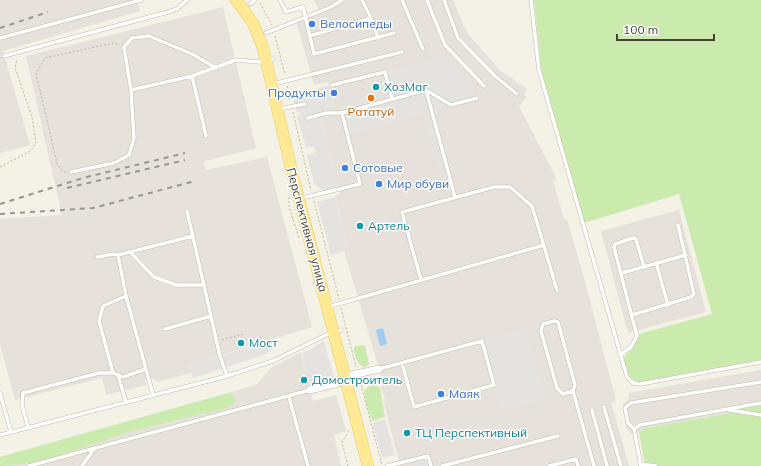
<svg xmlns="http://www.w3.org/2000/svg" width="761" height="466" font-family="Mulish,sans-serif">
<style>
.industrial{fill:#e6e2db}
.green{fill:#caebad}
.parking{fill:#e5e3df}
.water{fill:#9fcbf4}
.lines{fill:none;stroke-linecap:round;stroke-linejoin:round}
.service-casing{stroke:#c0baa8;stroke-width:4.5}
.minor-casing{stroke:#c0baa8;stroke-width:8}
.primary-casing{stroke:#eacc5e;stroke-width:12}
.path{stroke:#c3b799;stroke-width:1;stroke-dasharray:2 2;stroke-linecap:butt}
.service{stroke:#fff;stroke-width:3.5}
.minor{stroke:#fff;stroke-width:7}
.primary{stroke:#ffe994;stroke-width:11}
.rail{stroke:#969696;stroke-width:2;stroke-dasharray:5 5;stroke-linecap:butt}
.shop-dot{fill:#3f7fe0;stroke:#fff;stroke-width:1.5}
.culture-dot{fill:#0f9aa8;stroke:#fff;stroke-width:1.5}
.food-dot{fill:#e8710a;stroke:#fff;stroke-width:1.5}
.labels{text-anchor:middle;stroke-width:3;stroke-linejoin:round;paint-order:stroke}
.shop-label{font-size:12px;fill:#366cbe;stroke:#fff;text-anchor:start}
.culture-label{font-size:12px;fill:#0d838f;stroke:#fff;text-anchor:start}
.food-label{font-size:12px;fill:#c56008;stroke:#fff}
.street-label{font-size:12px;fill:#474235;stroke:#fff}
</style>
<rect width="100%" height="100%" fill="#f4f1e6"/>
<path class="industrial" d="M0,0H137L140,11L3,51L30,145L0,153Z
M314,0H453L467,33L500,70L527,89L524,94L527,97L519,106L557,180L553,181L564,219H567L586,285L616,401L611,402L629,466H400L383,400L385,399L380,386L383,385L381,375L344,251L349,250L335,196L340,194L321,120L328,118L325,108L335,107L328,82L314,85L296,21L320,13Z
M223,7L256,148L203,162L206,170L267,157L312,327L189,365L191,373L158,382L151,378L145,380L147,385L106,395L102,378L15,400L0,345V219L62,215L26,56Z
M679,210L706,312L628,333L601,231Z
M301,352L313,401L336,395L346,431L334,435L341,466H0V457L256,385L271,368Z
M761,370V406L744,408L726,414L645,428L639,433L631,434L626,427L623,404L629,399L628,393Z"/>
<path class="green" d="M534,0H761V361L640,382C627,381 626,368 623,358L633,348L639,334L712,314L679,194L584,223L542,76Z
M362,345L365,346L369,364L364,368C357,363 354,356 354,347Z
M376,385L380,388L385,417L372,421L367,407L364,391L369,386Z
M229,393L233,395L236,401L227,408C191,417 155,424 120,435C85,446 37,466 0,466V457Z
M761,406V466H645L639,433L645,428L726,414L744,408Z"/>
<path class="parking" d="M443,56L463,77L473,85L477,98L431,110L451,182L442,185L423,114L348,135L341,107L391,94L385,72Z
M329,85L335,108H325L328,118L321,120L339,190L327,193L314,184L307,155L315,153L314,146L306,148L297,116L302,114L296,111L291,91L300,89L303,97L308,95L307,91Z
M335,197L349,250L331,255L317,202Z
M526,328L546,399L501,411L482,341Z
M269,341L271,351L267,354L193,378L189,365Z
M324,341L334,377L309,386L302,354Z
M385,419L395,455L382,458L372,423Z
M428,456L431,466H416L414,460Z"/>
<path class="water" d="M383,328L387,344L380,346L376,330Z"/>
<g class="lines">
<defs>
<path id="service" d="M280,0L286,12L303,7L314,54L394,33
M362,0L371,18L378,38
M402,0L423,49
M427,0L445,45L484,86
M444,0L458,38L495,76L517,94
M531,0L539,70L627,377L633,383L640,384L761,362
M250,4L255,0
M266,33L331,7L342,0
M309,36L371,18
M0,38L141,0
M4,56L168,12L177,9L187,0
M192,76L206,136
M273,84L402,52
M332,85L385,72L392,99
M131,90L192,76L236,60L259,62L273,59
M426,90L455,197
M279,109L305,104
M308,118L326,113H342L426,90L451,105L477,98
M71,172L114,163L129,155L134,138L131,90L124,47L132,38L149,36L192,54L216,68
M306,197L360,184L342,113
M187,211L220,356L227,376
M130,252L154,277L176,285H204
M118,255L126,296L153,395
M97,257L113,254L118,255L193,236
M656,263L668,305
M622,273L686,255
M421,280L402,212L494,187H510L532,206L557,290
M126,296L103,306L99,321L113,373L123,377L146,369
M328,307L544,245
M632,315L691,297L694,294L678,225
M165,329L211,316
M620,355L631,347L637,336L614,247L615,244L633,238L636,239L644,267
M379,369L482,341L494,385L414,407L402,363
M118,375L126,402
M573,391L563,394L557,388L541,331L543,324L554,321L558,322L575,385L573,391L594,466
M0,393L11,432
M289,397L308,466
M604,407L621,466
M592,410L607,466
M729,410L761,415
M28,427L22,405L23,393L99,373H113
M634,429L640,425L761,403
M0,435L227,376L273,361L326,335L341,330
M640,464L656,466
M29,466L310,390
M82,466L94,449
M387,466L428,456L431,466
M442,466L558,436
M549,466L576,459L578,466
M641,466L634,429L628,423L625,408L631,403L761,382"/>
<path id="minor" d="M310,390L346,381L352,375L379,369"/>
<path id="primary" d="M236,0L253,23L263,48L293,176L368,466"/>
</defs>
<use href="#service" class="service-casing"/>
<use href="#minor" class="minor-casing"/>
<use href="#primary" class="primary-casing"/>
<path class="path" d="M260,3L272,25
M275,36L285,75
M287,86L290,101
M293,112L311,190
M0,167L31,151L36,143L32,117L15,68L17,59
M66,172L62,171L57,164L36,73L45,58L113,43L120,45
M289,197V207L299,238
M314,201L339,299
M341,308L356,367
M222,340L243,334
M360,381L382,465
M348,466L342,442L349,430"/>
<use href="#service" class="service"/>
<use href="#minor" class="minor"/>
<use href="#primary" class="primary"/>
<path class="rail" d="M0,28L48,12
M67,188L185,160
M0,204L83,178L185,153
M0,214L93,208L195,181"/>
</g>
<g class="shop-dot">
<circle cx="312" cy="24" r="4"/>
<circle cx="334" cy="93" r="4"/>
<circle cx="345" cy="168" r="4"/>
<circle cx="379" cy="184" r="4"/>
<circle cx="441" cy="394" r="4"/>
</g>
<g class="culture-dot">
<circle cx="376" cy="87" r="4"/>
<circle cx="360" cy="226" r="4"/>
<circle cx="241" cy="343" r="4"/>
<circle cx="304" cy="380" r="4"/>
<circle cx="407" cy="433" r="4"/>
</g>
<circle class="food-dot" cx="371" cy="98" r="4"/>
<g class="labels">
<g class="shop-label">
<text x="320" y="28">Велосипеды</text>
<text x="326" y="97" text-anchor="end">Продукты</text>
<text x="353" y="172">Сотовые</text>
<text x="387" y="188">Мир обуви</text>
<text x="449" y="398">Маяк</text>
</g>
<g class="culture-label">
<text x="384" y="91">ХозМаг</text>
<text x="368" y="230">Артель</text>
<text x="249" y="347">Мост</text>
<text x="312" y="384">Домостроитель</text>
<text x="415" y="437">ТЦ Перспективный</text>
</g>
<g class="food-label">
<text x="371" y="116">Рататуй</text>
</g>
<g class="street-label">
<text transform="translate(307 230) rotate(75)" y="4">Перспективная улица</text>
</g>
</g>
<path d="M617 34v6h97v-6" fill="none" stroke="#474235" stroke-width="2"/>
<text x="623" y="34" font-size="12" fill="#474235" stroke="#ffffff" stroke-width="3" paint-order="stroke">100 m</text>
</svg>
